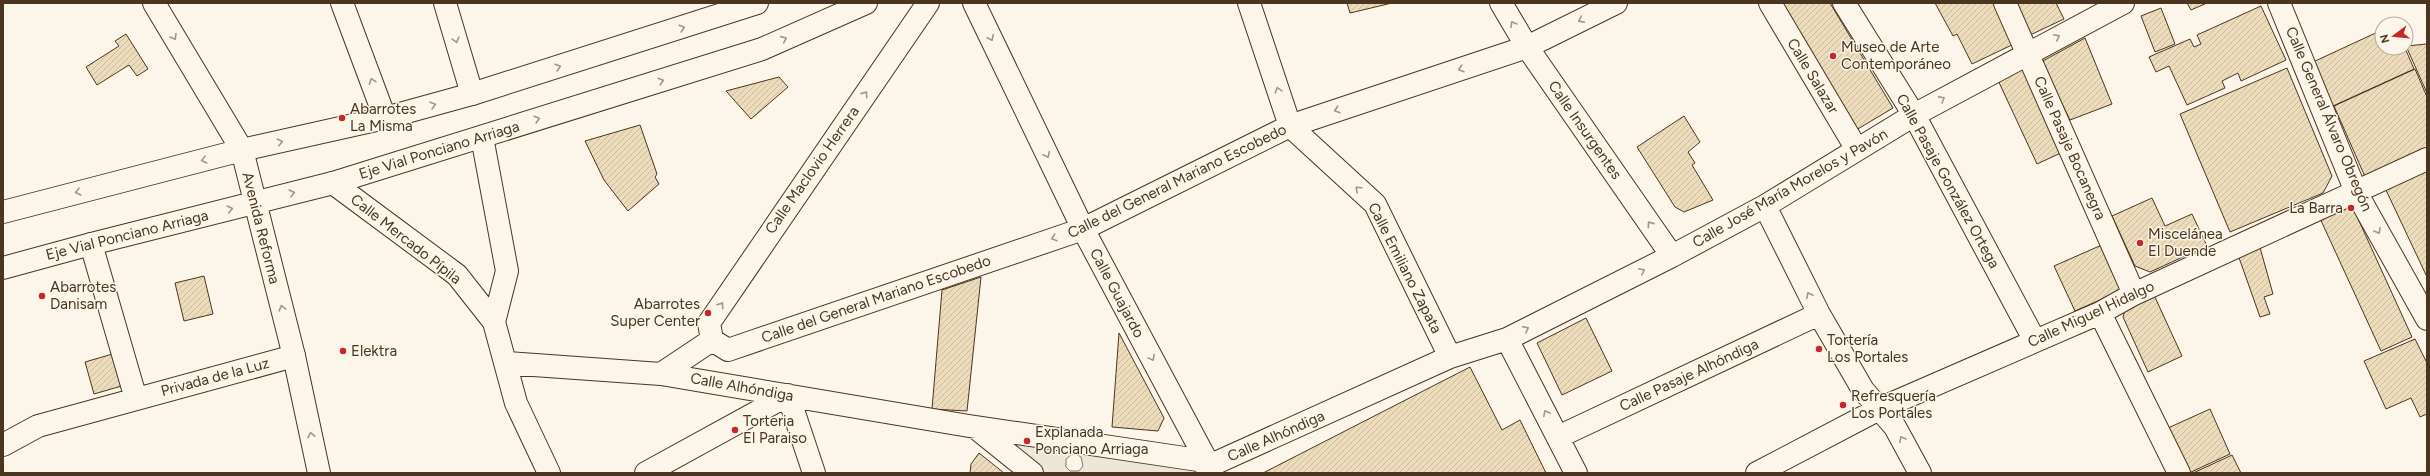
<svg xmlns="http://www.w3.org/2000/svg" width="2430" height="476" font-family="Figtree,sans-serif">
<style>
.parking{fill:#ede7d9;stroke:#887966;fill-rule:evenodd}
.building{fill:url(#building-hatch);stroke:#4a3520}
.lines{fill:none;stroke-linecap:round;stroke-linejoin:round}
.minor-casing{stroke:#4a3520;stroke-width:24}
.major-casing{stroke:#4a3520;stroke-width:24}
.minor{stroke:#fbf6e9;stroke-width:22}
.major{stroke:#fbf6e9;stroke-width:22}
.oneway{stroke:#a29684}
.poi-dot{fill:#c62828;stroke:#fbf6e9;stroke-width:1.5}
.labels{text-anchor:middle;stroke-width:3;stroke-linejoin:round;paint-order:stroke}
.poi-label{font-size:15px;fill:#4a3520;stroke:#fbf6e9;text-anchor:start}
.street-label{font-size:15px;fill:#4a3520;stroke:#fbf6e9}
</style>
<defs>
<pattern id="building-hatch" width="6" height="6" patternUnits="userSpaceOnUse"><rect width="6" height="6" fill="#ecdcbc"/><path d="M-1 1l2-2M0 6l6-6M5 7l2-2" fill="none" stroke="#ccbda1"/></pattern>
</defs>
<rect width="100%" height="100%" fill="#fbf6e9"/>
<path class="parking" d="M969,426L1198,460L1204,473H1026ZM1076,454L1081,457L1083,466L1079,471H1070L1066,467V459L1071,455Z"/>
<path class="building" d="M1347,3H1392L1350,13Z
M1773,3H1830L1893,108L1851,133Z
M1935,3H1996L2016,43L1972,64L1957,34L1953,36Z
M2012,3H2056L2064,19L2028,36Z
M2187,3H2207L2191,10Z
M2261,6L2286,60L2241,81L2238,73L2222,81L2225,88L2187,105L2169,66L2156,72L2149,57L2190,39L2194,47L2201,44L2197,35Z
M2161,8L2175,44L2155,52L2141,16Z
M2382,30V48H2405L2414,69L2333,106L2313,62Z
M126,34L148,69L137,76L129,65L97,85L86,67L119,46L115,41Z
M2085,38L2112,104L2070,120L2041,62Z
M2427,44V93L2406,46Z
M2023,63L2065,151L2037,164L1996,76Z
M2287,68L2332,176L2323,193L2230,232L2180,114Z
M2415,69L2427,97V151L2366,179L2334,106Z
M779,77L788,87L751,119L726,91Z
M1684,116L1700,142L1688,152L1695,163L1692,165L1713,200L1684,212L1675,207L1637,147Z
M640,125L657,174L655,177L659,184L628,211L604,180L585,141Z
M2427,168V277L2385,188Z
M2152,198L2165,226L2192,214L2207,246L2150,272L2135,266L2112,216Z
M2349,199L2412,337L2381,351L2318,214Z
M2104,244L2122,285L2118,292L2075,311L2054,266Z
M2259,244L2273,294L2264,297L2270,314L2260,317L2237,252Z
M204,276L213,314L184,321L175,283Z
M981,277L967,411L932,409L942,290Z
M2154,295L2182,356L2148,372L2123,317L2125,310Z
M1586,318L1612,371L1562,395L1537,343Z
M1119,333L1164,418L1158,431L1112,427Z
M2415,339L2427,363V414L2420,417L2411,398L2386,409L2364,361Z
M116,353L125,385L94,394L85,362Z
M1470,367L1502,430L1520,420L1546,473H1263Z
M2210,409L2230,454L2189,473L2168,428Z
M979,453L1004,473H970L971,464Z
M2232,455L2241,473H2193Z"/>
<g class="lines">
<defs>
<path id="minor" d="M342,3L385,118
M445,3L472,94
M974,3L1083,229L1212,471
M1249,3L1290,126L1375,204L1450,357
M1501,3L1527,47L1672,256
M1770,3L1856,148
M1844,3L1914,115L2035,341
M2005,3L2134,294
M2279,3L2356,192L2427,319
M482,137L507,271L494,322
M333,183L457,275L494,322L516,403L549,473
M1765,206L1819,314L1863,390L1895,427L1920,473
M91,244L136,399
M2100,313L2179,473
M1507,339L1576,473
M712,340L728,350L1083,229L1290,126L1527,47L1616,3
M712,340L709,323L928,3
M506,363L661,374L969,426L1198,460L1209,466L1450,357L1507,339L1672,256L1765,206L1914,115L2123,3
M661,374L712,340
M976,428L1032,473
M1558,437L1819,314
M3,445L38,426L294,356
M646,473L788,395L814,473
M1757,473L1879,409L2100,313L2134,294L2427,159"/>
<path id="major" d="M154,3L242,150L294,356L319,473
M3,212L242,150L385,118L472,94L757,3
M3,268L91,244L333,183L762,49L866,3"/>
</defs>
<use href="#minor" class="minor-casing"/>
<use href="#major" class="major-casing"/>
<use href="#minor" class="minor"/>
<use href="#major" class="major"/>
</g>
<defs><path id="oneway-chevron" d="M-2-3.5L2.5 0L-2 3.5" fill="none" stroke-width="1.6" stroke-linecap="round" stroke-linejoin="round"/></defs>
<g class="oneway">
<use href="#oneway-chevron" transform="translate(1581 20) rotate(154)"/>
<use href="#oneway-chevron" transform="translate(1513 24) rotate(-121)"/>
<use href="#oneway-chevron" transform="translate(682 28) rotate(-17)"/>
<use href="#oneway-chevron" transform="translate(174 37) rotate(59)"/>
<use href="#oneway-chevron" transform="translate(2057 37) rotate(-27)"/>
<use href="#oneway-chevron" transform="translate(991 38) rotate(64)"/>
<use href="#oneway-chevron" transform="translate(784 39) rotate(-24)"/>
<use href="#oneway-chevron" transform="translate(456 40) rotate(74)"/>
<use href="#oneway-chevron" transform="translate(558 67) rotate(-17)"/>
<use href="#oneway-chevron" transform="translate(1461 69) rotate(162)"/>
<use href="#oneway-chevron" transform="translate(372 81) rotate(-110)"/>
<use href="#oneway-chevron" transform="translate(661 81) rotate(-17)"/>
<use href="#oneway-chevron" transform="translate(1278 90) rotate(-108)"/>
<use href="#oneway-chevron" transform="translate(865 94) rotate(-55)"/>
<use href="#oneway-chevron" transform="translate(1942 99) rotate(-29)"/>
<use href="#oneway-chevron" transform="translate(433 105) rotate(-16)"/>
<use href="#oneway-chevron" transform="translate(1337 110) rotate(162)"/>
<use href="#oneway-chevron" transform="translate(537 119) rotate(-17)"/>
<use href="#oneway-chevron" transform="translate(280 142) rotate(-13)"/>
<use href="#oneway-chevron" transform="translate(1047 155) rotate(64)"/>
<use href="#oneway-chevron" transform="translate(204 160) rotate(166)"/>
<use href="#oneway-chevron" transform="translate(1358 189) rotate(-137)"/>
<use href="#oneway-chevron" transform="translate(78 192) rotate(166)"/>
<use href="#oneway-chevron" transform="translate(292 193) rotate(-14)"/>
<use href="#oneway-chevron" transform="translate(230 209) rotate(-14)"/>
<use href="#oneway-chevron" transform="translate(1650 224) rotate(-125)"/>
<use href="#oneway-chevron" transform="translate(2378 231) rotate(61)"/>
<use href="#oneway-chevron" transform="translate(1054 238) rotate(161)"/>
<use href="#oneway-chevron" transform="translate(1642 271) rotate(-27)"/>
<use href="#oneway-chevron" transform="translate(1809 295) rotate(-117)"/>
<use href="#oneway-chevron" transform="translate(721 305) rotate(-56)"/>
<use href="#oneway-chevron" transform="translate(282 308) rotate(-105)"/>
<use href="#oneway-chevron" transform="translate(1526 329) rotate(-27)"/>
<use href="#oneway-chevron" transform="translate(1152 358) rotate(62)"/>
<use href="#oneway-chevron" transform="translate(1546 413) rotate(-118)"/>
<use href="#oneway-chevron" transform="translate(311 435) rotate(-102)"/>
<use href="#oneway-chevron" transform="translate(1902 439) rotate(-119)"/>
</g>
<g class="poi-dot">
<circle cx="1833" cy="56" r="4"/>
<circle cx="342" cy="118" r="4"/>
<circle cx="2351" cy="208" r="4"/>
<circle cx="2140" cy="243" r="4"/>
<circle cx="42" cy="296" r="4"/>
<circle cx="708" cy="313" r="4"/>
<circle cx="1819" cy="349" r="4"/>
<circle cx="343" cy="351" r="4"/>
<circle cx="1843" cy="405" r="4"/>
<circle cx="735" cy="430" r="4"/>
<circle cx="1027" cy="441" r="4"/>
</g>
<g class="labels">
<g class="poi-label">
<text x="1841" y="52">Museo de Arte<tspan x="1841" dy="17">Contemporáneo</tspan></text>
<text x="350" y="114">Abarrotes<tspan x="350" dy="17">La Misma</tspan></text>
<text x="2343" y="213" text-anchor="end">La Barra</text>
<text x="2148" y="239">Miscelánea<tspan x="2148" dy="17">El Duende</tspan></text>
<text x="50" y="292">Abarrotes<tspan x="50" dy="17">Danisam</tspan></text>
<text x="700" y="309" text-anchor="end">Abarrotes<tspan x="700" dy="17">Super Center</tspan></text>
<text x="1827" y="345">Tortería<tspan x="1827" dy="17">Los Portales</tspan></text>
<text x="351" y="356">Elektra</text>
<text x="1851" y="401">Refresquería<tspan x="1851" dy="17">Los Portales</tspan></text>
<text x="743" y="426">Torteria<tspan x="743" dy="17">El Paraiso</tspan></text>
<text x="1035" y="437">Explanada<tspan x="1035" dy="17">Ponciano Arriaga</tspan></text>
</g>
<g class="street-label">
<text transform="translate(1813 76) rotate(59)" y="5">Calle Salazar</text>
<text transform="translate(2329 119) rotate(67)" y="5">Calle General Álvaro Obregón</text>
<text transform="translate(1585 130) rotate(55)" y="5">Calle Insurgentes</text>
<text transform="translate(2070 148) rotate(66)" y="5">Calle Pasaje Bocanegra</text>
<text transform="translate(439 150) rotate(-17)" y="5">Eje Vial Ponciano Arriaga</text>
<text transform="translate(812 170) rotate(-55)" y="5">Calle Maclovio Herrera</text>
<text transform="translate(1177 181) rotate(-26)" y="5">Calle del General Mariano Escobedo</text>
<text transform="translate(1948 181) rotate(61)" y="5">Calle Pasaje González Ortega</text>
<text transform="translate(1790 188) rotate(-30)" y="5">Calle José María Morelos y Pavón</text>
<text transform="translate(261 228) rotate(76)" y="5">Avenida Reforma</text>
<text transform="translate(127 235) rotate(-14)" y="5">Eje Vial Ponciano Arriaga</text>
<text transform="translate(406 239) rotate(38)" y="5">Calle Mercado Pípila</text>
<text transform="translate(1405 268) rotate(63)" y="5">Calle Emiliano Zapata</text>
<text transform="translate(1117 293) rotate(62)" y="5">Calle Guajardo</text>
<text transform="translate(876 299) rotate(-19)" y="5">Calle del General Mariano Escobedo</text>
<text transform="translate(2091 314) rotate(-25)" y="5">Calle Miguel Hidalgo</text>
<text transform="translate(1689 375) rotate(-25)" y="5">Calle Pasaje Alhóndiga</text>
<text transform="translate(215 377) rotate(-15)" y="5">Privada de la Luz</text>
<text transform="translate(742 387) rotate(10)" y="5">Calle Alhóndiga</text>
<text transform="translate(1276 436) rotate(-24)" y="5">Calle Alhóndiga</text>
</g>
</g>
<rect width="2430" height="476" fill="none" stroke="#4a3520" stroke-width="8"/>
<g transform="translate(2394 36) rotate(254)"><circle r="19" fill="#fbf6e9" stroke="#b4a999"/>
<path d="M0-3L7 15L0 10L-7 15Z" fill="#c62828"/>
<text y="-6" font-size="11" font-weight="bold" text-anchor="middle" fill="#4a3520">N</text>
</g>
</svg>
